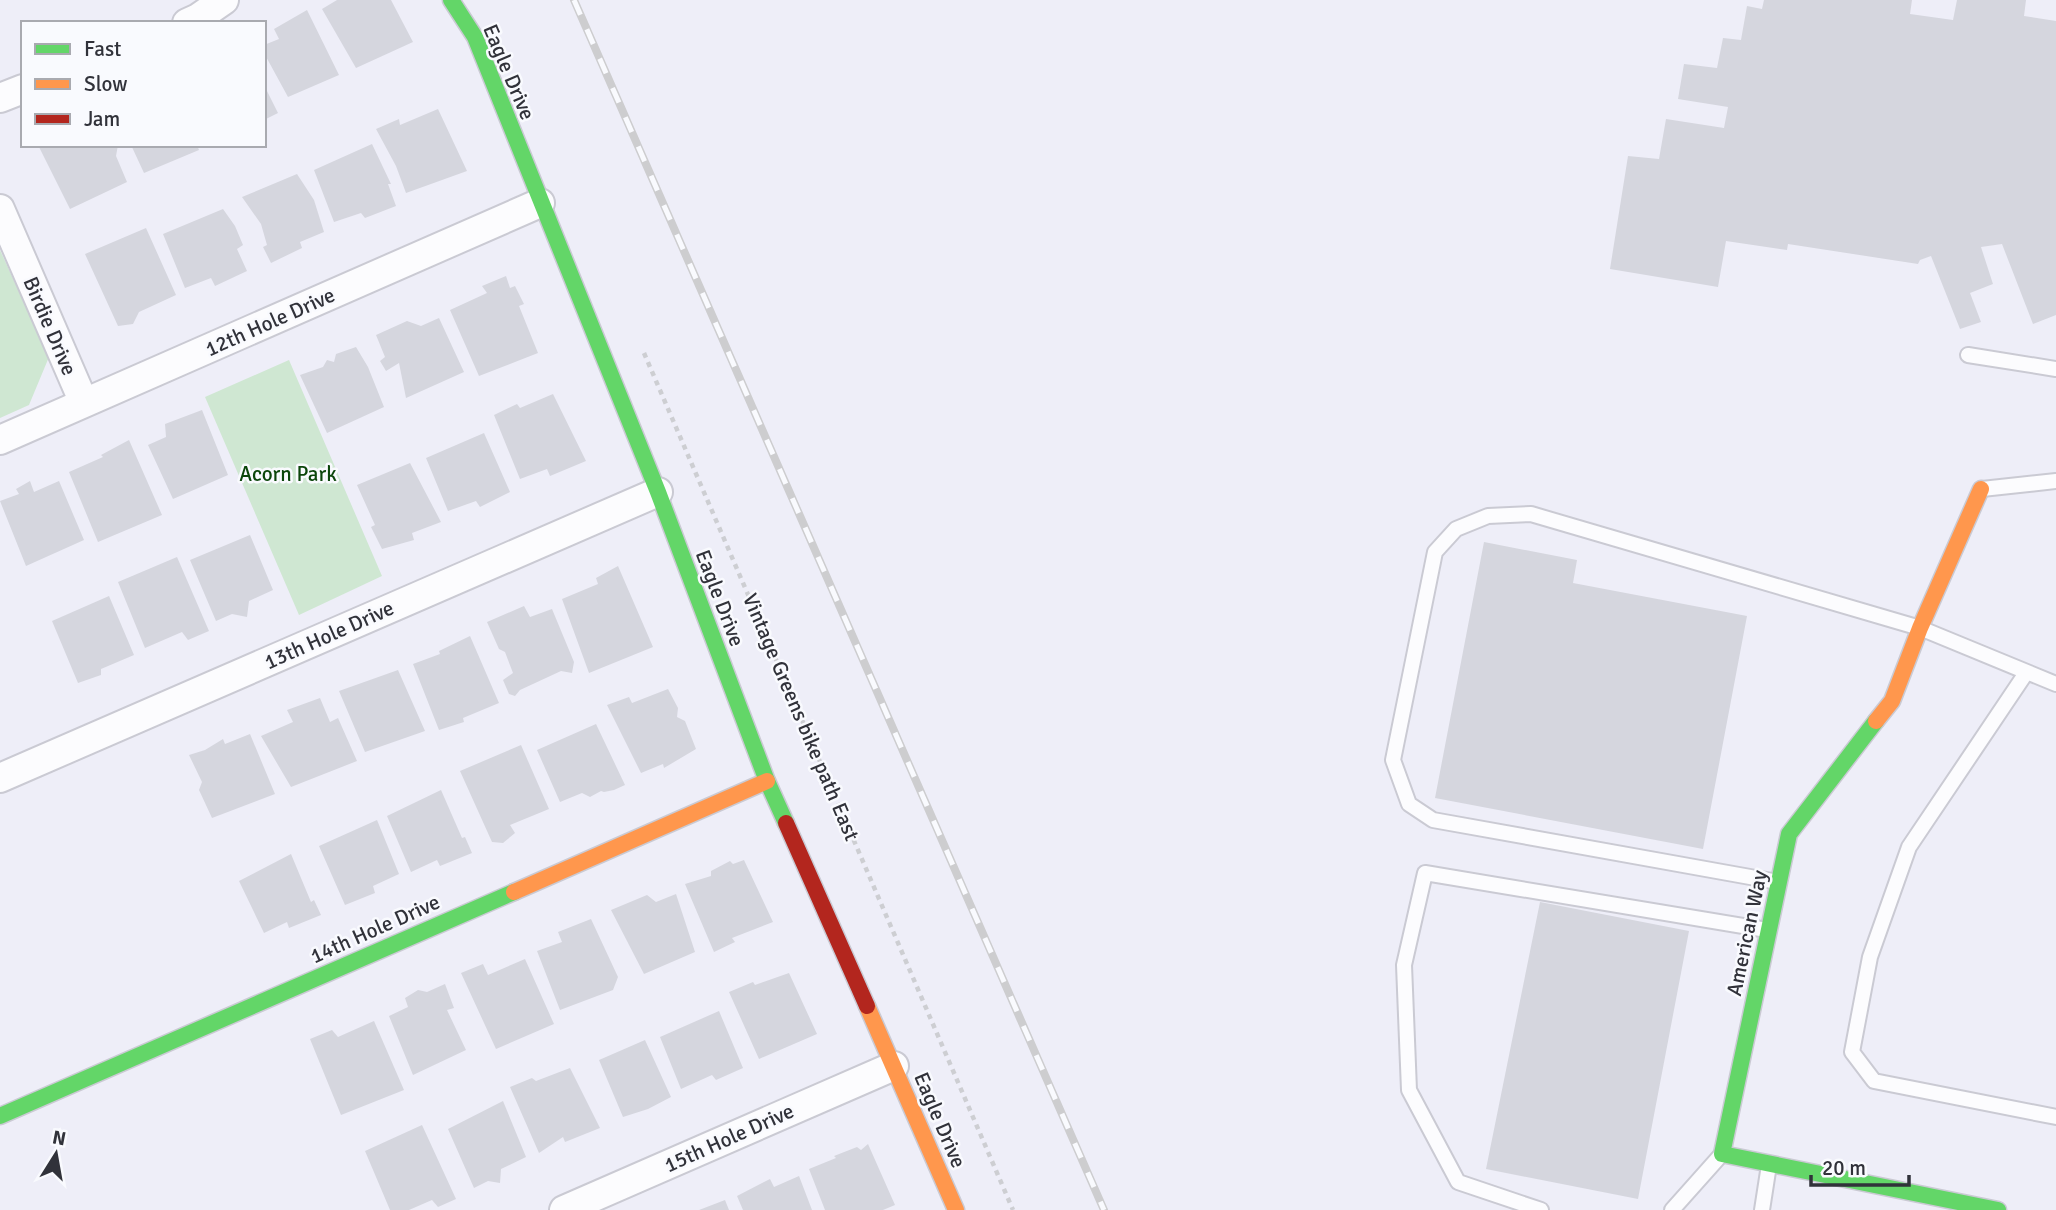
<svg xmlns="http://www.w3.org/2000/svg" width="2056" height="1210" font-family="Signika,sans-serif">
<style>
.green{fill:#cfe7d2}
.building{fill:#d5d6de}
.lines{fill:none;stroke-linecap:round;stroke-linejoin:round}
.lane-casing{stroke:#cacad3;stroke-width:18}
.street-casing{stroke:#cacad3;stroke-width:32}
.fast-casing{stroke:#cacad3;stroke-width:19}
.slow-casing{stroke:#cacad3;stroke-width:19}
.jam-casing{stroke:#cacad3;stroke-width:19}
.path{stroke:#cdced2;stroke-width:4.5;stroke-dasharray:5 5;stroke-linecap:butt}
.lane{stroke:#fcfcfe;stroke-width:14}
.street{stroke:#fcfcfe;stroke-width:28}
.fast{stroke:#63d668;stroke-width:16}
.slow{stroke:#ff974d;stroke-width:16}
.jam{stroke:#b3261e;stroke-width:16}
.rail-casing{stroke:#cdcdcf;stroke-width:8}
.rail{stroke:#f9fafe;stroke-width:5;stroke-dasharray:16;stroke-linecap:butt}
.labels{text-anchor:middle;stroke-width:5;stroke-linejoin:round;paint-order:stroke}
.street-label{font-size:21px;fill:#31323a;stroke:#f9fafe}
.park-label{font-size:21px;fill:#0c460b;stroke:#f9fafe}
</style>
<rect width="100%" height="100%" fill="#eeeef8"/>
<path class="green" d="M0,250L49,357L29,405L0,418Z
M289,360L382,576L299,615L205,397Z"/>
<path class="building" d="M337,0H391L413,42L356,68L322,9Z
M1764,0H1912L1910,14L1953,20L1957,0H2026L2024,16L2056,21V315L2033,324L2002,244L1981,247L1993,284L1970,293L1981,322L1960,329L1931,256L1920,260L1918,264L1788,244L1787,250L1726,241L1718,287L1610,269L1628,156L1659,159L1666,119L1724,128L1728,107L1678,99L1684,64L1717,68L1723,38L1741,40L1747,6L1762,9Z
M307,10L339,75L288,97L264,53V45L279,39L274,29Z
M264,85L278,113L264,120Z
M438,109L467,171L406,193L396,166L376,129L399,119L400,125Z
M372,144L391,184H388L396,206L365,218L361,213L334,222L314,170Z
M38,145H118L116,156L127,182L70,209Z
M131,145H197L199,150L144,173Z
M297,174L314,200L324,232L300,242L302,248L271,263L263,247L267,245L261,224L242,197Z
M223,209L235,226L243,245L237,249L247,271L215,286L211,278L185,288L163,234Z
M146,228L176,295L139,312L133,324L118,326L85,254Z
M506,276L510,288L515,286L524,304L519,306L538,353L479,376L450,310L487,293L482,286Z
M439,318L464,372L406,398L399,363L386,371L380,361L385,357L376,335L407,321L421,326Z
M356,347L368,367L384,407L327,433L300,375L323,367L327,360L334,362L336,354Z
M553,394L586,461L550,476L547,469L520,479L494,415L517,404L520,408Z
M202,410L228,475L173,499L148,445L166,437L165,424Z
M484,433L510,492L480,507L476,501L448,511L426,458Z
M129,440L162,515L98,542L69,472L103,457L101,455Z
M410,463L441,522L412,533L414,540L382,549L371,527L375,525L357,485Z
M30,481L34,492L59,481L84,540L26,566L0,501L19,494L16,489Z
M250,535L273,590L249,601L247,617L232,614L216,621L190,560Z
M1484,542L1577,560L1573,583L1747,616L1703,849L1435,798Z
M177,557L209,631L188,640L182,632L145,648L118,582Z
M618,566L653,647L589,673L562,599L598,584L596,578Z
M109,596L134,655L101,669V675L78,683L52,621Z
M524,606L530,617L552,609L574,662L572,673L561,671L520,690L515,696L509,694L503,680L513,673L505,652L499,649L487,622Z
M470,636L499,703L463,718L464,722L439,730L413,664L440,654L439,651Z
M398,670L425,731L365,752L339,691Z
M668,689L678,708L677,717L685,721L696,749L664,768L663,764L641,773L607,705L629,697L632,703Z
M320,698L330,722L338,718L357,761L291,787L261,736L293,722L287,710Z
M596,724L625,785L614,790L604,792L601,791L590,797L582,793L560,802L537,750Z
M250,734L275,794L212,818L199,790L202,782L189,755L205,750L223,739L225,744Z
M521,745L549,809L510,825L515,833L503,843L492,842L460,771Z
M441,790L462,838L465,837L472,853L440,866L437,860L411,872L387,816Z
M377,820L399,874L373,886L375,893L345,905L319,846Z
M291,854L311,902L314,900L321,915L289,928L287,922L264,933L239,881Z
M744,860L773,922L732,938L735,942L714,952L685,884L711,876V871L730,861L733,864Z
M676,894L695,952L644,974L611,910L647,895L656,902Z
M1540,902L1689,931L1638,1199L1486,1169Z
M591,919L618,977L613,990L560,1010L537,951L562,942L558,932Z
M525,959L554,1024L496,1049L461,973L483,964L488,975Z
M789,973L817,1034L759,1059L729,992L753,982L755,985Z
M445,984L454,1008L447,1010L466,1050L413,1075L389,1016L408,1007L405,998L418,990L427,992Z
M719,1011L743,1068L716,1080L712,1075L681,1089L660,1037Z
M374,1021L404,1090L341,1115L310,1039L332,1030L338,1037Z
M645,1040L671,1097L648,1109L623,1117L599,1060Z
M570,1068L600,1128L565,1142L563,1137L539,1153L510,1087L532,1078L536,1081Z
M503,1101L526,1157L501,1169L500,1183L488,1181L474,1188L448,1129Z
M422,1125L456,1199L438,1207L432,1200L409,1210H390L365,1151Z
M868,1144L895,1205L883,1210H825L809,1169L836,1158L834,1156L857,1147L861,1150Z
M799,1176L812,1210H743L737,1196L770,1179L774,1187Z
M725,1200L729,1210H699Z"/>
<g class="lines">
<defs>
<path id="lane" d="M1968,355L2056,369
M1982,489L2056,481
M2026,673L1909,847L1870,957L1852,1052L1874,1081L2056,1117
M1778,882L1433,820L1409,804L1393,760L1435,552L1456,529L1488,516L1531,514L1920,628L2056,684
M1541,1210L1458,1182L1409,1090L1404,965L1425,873L1767,930
M1672,1210L1721,1155
M1762,1210L1769,1165"/>
<path id="street" d="M187,23L198,18L224,0
M0,98L23,89
M0,209L84,403
M0,440L540,203
M0,778L658,492
M564,1210L894,1066"/>
<path id="fast" d="M451,0L475,37L658,492L767,781L786,823
M1876,721L1789,834L1722,1154L1998,1210
M0,1116L514,892"/>
<path id="slow" d="M1876,721L1892,701L1920,628L1981,489
M514,892L767,781
M867,1006L956,1210"/>
<path id="jam" d="M786,823L867,1006"/>
</defs>
<use href="#lane" class="lane-casing"/>
<use href="#street" class="street-casing"/>
<use href="#fast" class="fast-casing"/>
<use href="#slow" class="slow-casing"/>
<use href="#jam" class="jam-casing"/>
<path class="path" d="M644,353L1013,1210"/>
<use href="#lane" class="lane"/>
<use href="#street" class="street"/>
<use href="#fast" class="fast"/>
<use href="#slow" class="slow"/>
<use href="#jam" class="jam"/>
<defs>
<path id="rail" d="M574,0L1104,1210"/>
</defs>
<use href="#rail" class="rail-casing"/>
<use href="#rail" class="rail"/>
</g>
<g class="labels">
<g class="street-label">
<text transform="translate(509 72) rotate(67)" y="7">Eagle Drive</text>
<text transform="translate(270 322) rotate(-24)" y="7">12th Hole Drive</text>
<text transform="translate(50 326) rotate(67)" y="7">Birdie Drive</text>
<text transform="translate(720 598) rotate(69)" y="7">Eagle Drive</text>
<text transform="translate(329 635) rotate(-24)" y="7">13th Hole Drive</text>
<text transform="translate(801 717) rotate(67)" y="7">Vintage Greens bike path East</text>
<text transform="translate(375 929) rotate(-24)" y="7">14th Hole Drive</text>
<text transform="translate(1747 933) rotate(-78)" y="7">American Way</text>
<text transform="translate(940 1120) rotate(67)" y="7">Eagle Drive</text>
<text transform="translate(729 1138) rotate(-24)" y="7">15th Hole Drive</text>
</g>
<g class="park-label">
<text x="288" y="481">Acorn Park</text>
</g>
</g>
<rect x="21" y="21" width="245" height="126" fill="#f9fafe" stroke="#a9aab0" stroke-width="2"/>
<rect x="35" y="44" width="35" height="10" fill="#63d668" stroke="#a9aab0" stroke-width="2"/>
<text x="84" y="56" font-size="21" fill="#31323a">Fast</text>
<rect x="35" y="79" width="35" height="10" fill="#ff974d" stroke="#a9aab0" stroke-width="2"/>
<text x="84" y="91" font-size="21" fill="#31323a">Slow</text>
<rect x="35" y="114" width="35" height="10" fill="#b3261e" stroke="#a9aab0" stroke-width="2"/>
<text x="84" y="126" font-size="21" fill="#31323a">Jam</text>
<g transform="translate(56 1154) rotate(11)" stroke="#f9fafe" stroke-width="5" paint-order="stroke">
<path d="M0-5L12 26L0 18L-12 26Z" fill="#31323a"/>
<text y="-10" font-size="19" font-weight="bold" text-anchor="middle" fill="#31323a">N</text>
</g>
<path d="M1811 1175v10h98v-10" fill="none" stroke="#31323a" stroke-width="3.5"/>
<text x="1822" y="1175" font-size="21" fill="#31323a" stroke="#f9fafe" stroke-width="5" paint-order="stroke">20 m</text>
</svg>
